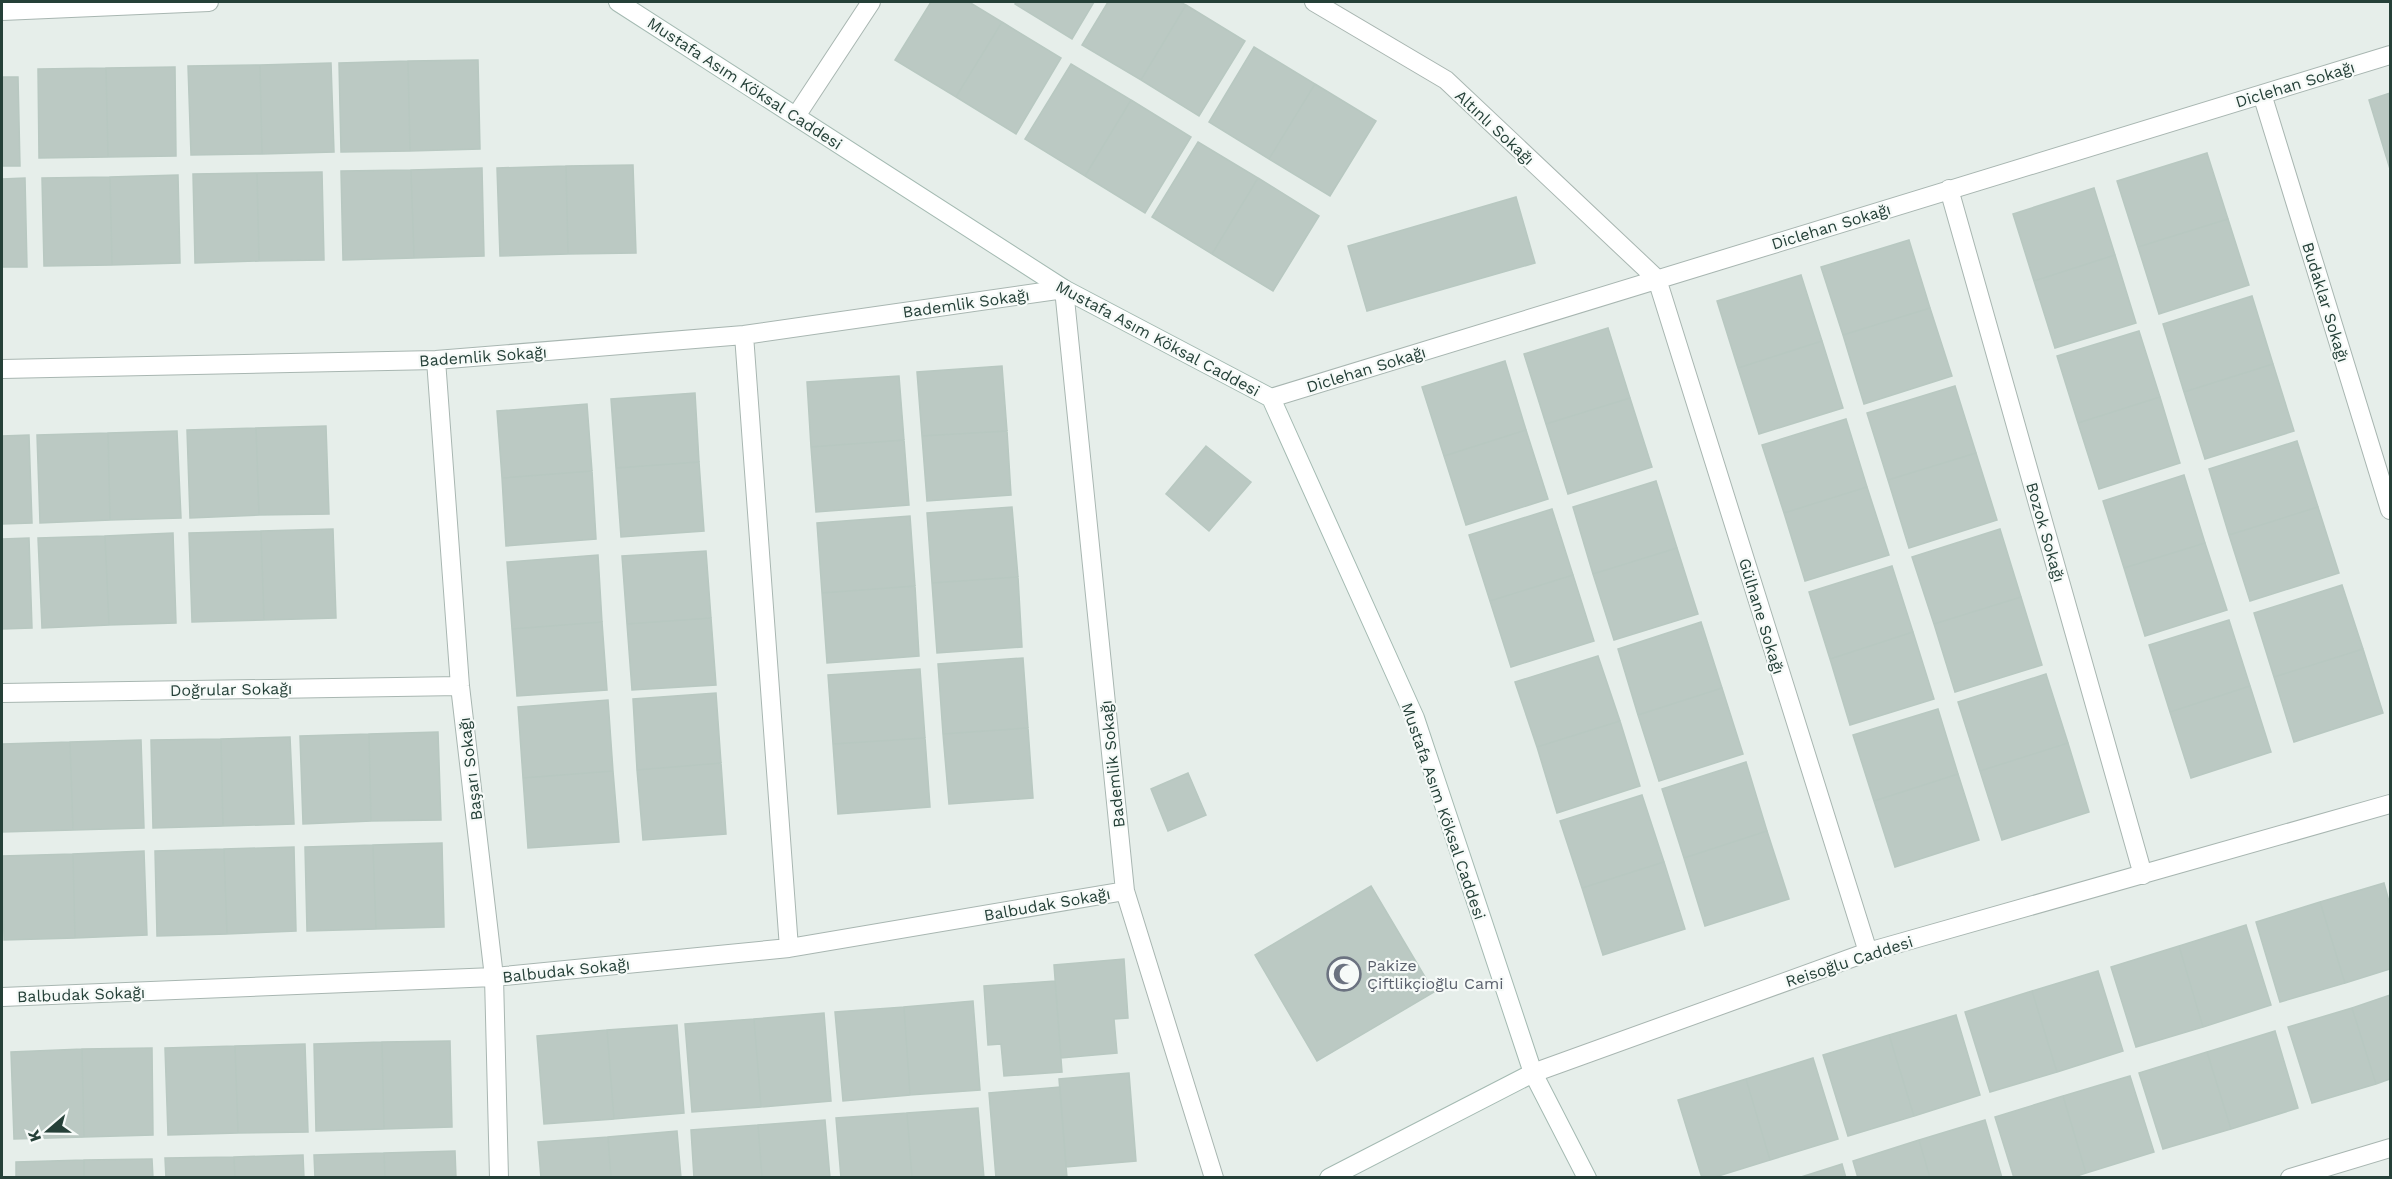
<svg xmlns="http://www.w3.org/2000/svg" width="2392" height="1179" font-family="'Work Sans',sans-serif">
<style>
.building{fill:#bbc9c3;stroke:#b8c8c1;stroke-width:1.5}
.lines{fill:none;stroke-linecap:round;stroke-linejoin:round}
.street-casing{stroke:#a8b6b1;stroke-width:20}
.secondary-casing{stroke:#a4bab2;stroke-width:20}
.street{stroke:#fff;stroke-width:18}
.secondary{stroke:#fff;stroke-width:18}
.labels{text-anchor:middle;stroke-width:4.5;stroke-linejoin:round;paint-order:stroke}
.street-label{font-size:16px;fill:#254038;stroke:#f6faf8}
.worship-label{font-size:16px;fill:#5b616d;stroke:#f6faf8;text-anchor:start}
</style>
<rect width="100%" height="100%" fill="#e6eeea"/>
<path class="building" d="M931,2H969L1002,22L956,97L895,60Z
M1016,2H1094L1072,39L1015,4Z
M1108,2H1180L1186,5L1141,80L1082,45Z
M1186,5L1245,41L1199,116L1141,80Z
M1002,22L1061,58L1016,134L956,97Z
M1254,47L1315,84L1269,159L1209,122Z
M478,60L480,149L410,151L408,61Z
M408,61L410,151L341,152L339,63Z
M331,63L334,152L262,154L260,65Z
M1071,64L1131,100L1085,176L1025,139Z
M260,65L262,154L191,155L188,66Z
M175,67L176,156L108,157L106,68Z
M106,68L108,157L39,158L38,69Z
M2,77H18L20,166H2Z
M1315,84L1376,121L1330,196L1269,159Z
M2390,93V169L2369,100Z
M1131,100L1191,137L1145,213L1085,176Z
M1198,142L1258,178L1212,254L1152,217Z
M2207,153L2228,219L2138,247L2117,181Z
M633,165L636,253L568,254L566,166Z
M566,166L568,254L500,256L497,168Z
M482,168L484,256L414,258L411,170Z
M411,170L414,258L343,260L341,171Z
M322,172L324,260L259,261L257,173Z
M257,173L259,261L195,263L193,174Z
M178,175L180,263L112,265L110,177Z
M110,177L112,265L44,266L42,178Z
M25,178L27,267H2V179Z
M1258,178L1319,216L1273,291L1212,254Z
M2094,188L2115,255L2034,281L2013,214Z
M1516,197L1535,263L1367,311L1348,246Z
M2228,219L2249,285L2159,314L2138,247Z
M1909,240L1930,308L1843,335L1821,267Z
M2115,255L2136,323L2055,348L2034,281Z
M1801,275L1822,341L1738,368L1717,301Z
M2252,296L2273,364L2184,392L2163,324Z
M1930,308L1952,376L1864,404L1843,335Z
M1608,328L1630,398L1546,424L1524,354Z
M2139,331L2160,397L2078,423L2057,356Z
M1822,341L1843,408L1759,434L1738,368Z
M1505,361L1526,430L1444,456L1422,387Z
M2273,364L2294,431L2205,459L2184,392Z
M1002,366L1007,431L922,436L917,372Z
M899,376L904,440L811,447L807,382Z
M1955,386L1976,453L1888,480L1867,413Z
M695,393L699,462L616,468L611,399Z
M2160,397L2180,463L2099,489L2078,423Z
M1630,398L1652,467L1568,494L1546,424Z
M587,404L592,471L502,478L497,411Z
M1846,419L1867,487L1784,513L1762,445Z
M326,426L329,514L259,515L256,428Z
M256,428L259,515L190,518L187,430Z
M1526,430L1548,499L1466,525L1444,456Z
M177,431L181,518L110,520L108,433Z
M1007,431L1011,495L927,501L922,436Z
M108,433L110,520L40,523L37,435Z
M29,435L32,523L2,524V436Z
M904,440L909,505L816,512L811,447Z
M2297,441L2318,507L2229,535L2209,469Z
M1206,446L1251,482L1209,531L1166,494Z
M1976,453L1997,520L1909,548L1888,480Z
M699,462L704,531L621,537L616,468Z
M592,471L596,539L506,546L502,478Z
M2184,475L2205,543L2124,568L2103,501Z
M1656,481L1677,548L1593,574L1573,507Z
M1867,487L1889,555L1805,581L1784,513Z
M1012,507L1018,577L932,583L927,513Z
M2318,507L2339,573L2250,601L2229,535Z
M1552,509L1573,575L1490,601L1469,535Z
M910,516L915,586L822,593L817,523Z
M333,529L336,618L264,620L261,531Z
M2000,529L2021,597L1934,624L1912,557Z
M261,531L264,620L192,622L189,533Z
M173,533L176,623L109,625L105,536Z
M105,536L109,625L42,628L38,538Z
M29,538L32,628L2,629V539Z
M2205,543L2227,610L2145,636L2124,568Z
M1677,548L1698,614L1614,640L1593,574Z
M706,551L711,618L627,624L622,556Z
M598,555L602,622L512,629L507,562Z
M1892,566L1913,632L1830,659L1809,592Z
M1573,575L1594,641L1511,667L1490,601Z
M1018,577L1022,647L937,653L932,583Z
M2342,585L2363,649L2274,677L2254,613Z
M915,586L919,656L827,663L822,593Z
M2021,597L2042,665L1955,692L1934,624Z
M711,618L716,685L632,690L627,624Z
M2229,620L2250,686L2170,712L2149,645Z
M602,622L607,690L517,696L512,629Z
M1701,622L1722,688L1638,715L1618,649Z
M1913,632L1934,699L1850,725L1830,659Z
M2363,649L2383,713L2294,742L2274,677Z
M1598,656L1620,721L1537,747L1515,682Z
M1023,658L1028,728L943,734L938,664Z
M920,669L925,738L833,744L828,675Z
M2046,674L2068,743L1980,771L1958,702Z
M2250,686L2271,752L2191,778L2170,712Z
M1722,688L1743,754L1659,781L1638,715Z
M716,693L721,763L637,770L633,699Z
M608,700L613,771L523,778L518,707Z
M1938,709L1958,774L1874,801L1853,735Z
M1620,721L1640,786L1557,813L1537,747Z
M1028,728L1033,798L949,804L943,734Z
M438,732L441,820L371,821L369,734Z
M369,734L371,821L303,824L300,736Z
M290,737L294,824L223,826L221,739Z
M925,738L930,807L838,814L833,744Z
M221,739L223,826L153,828L151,740Z
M141,740L144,828L73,830L70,742Z
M70,742L73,830L2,832V744Z
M2068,743L2089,812L2002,840L1980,771Z
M1746,762L1767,831L1684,858L1662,789Z
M721,763L726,834L643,840L637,770Z
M613,771L619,842L528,848L523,778Z
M1188,773L1206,815L1168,831L1151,789Z
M1958,774L1979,840L1895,867L1874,801Z
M1642,795L1664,862L1582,888L1560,821Z
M1767,831L1789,899L1705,926L1684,858Z
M442,843L444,927L376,929L373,845Z
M373,845L376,929L307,931L305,847Z
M294,847L296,931L227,934L224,849Z
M224,849L227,934L157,936L155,851Z
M144,851L147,935L75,938L73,854Z
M73,854L75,938L4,940L2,856Z
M1664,862L1685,929L1603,955L1582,888Z
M2384,883L2390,905V969L2345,983L2320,902Z
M1371,886L1434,992L1317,1061L1255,955Z
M2320,902L2345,983L2280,1002L2256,922Z
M2246,925L2271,1005L2203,1027L2179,946Z
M2179,946L2203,1027L2136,1047L2111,967Z
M1124,959L1128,1018L1114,1019L1117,1053L1061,1058L1054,965Z
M2098,971L2123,1051L2057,1072L2032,991Z
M1055,981L1062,1072L1004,1076L1001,1044L988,1045L984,986Z
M2032,991L2057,1072L1990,1092L1965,1012Z
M2390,995V1079L2376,1084L2352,1008Z
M973,1001L980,1090L910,1095L904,1007Z
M904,1007L910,1095L843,1101L835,1012Z
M2352,1008L2376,1084L2312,1103L2288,1027Z
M824,1013L831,1101L761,1107L754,1019Z
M1956,1015L1980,1095L1914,1116L1889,1035Z
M754,1019L761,1107L692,1112L685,1024Z
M677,1025L684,1113L614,1119L607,1030Z
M607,1030L614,1119L544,1124L537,1036Z
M2275,1031L2298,1108L2231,1129L2207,1052Z
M1889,1035L1914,1116L1848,1136L1823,1055Z
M450,1041L452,1127L384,1129L382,1042Z
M382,1042L384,1129L316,1131L314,1044Z
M305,1044L308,1132L238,1133L235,1046Z
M235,1046L238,1133L168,1135L165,1048Z
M152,1048L153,1135L84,1137L82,1049Z
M82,1049L84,1137L14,1139L11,1052Z
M2207,1052L2231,1129L2163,1149L2139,1073Z
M1813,1058L1838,1139L1770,1160L1746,1079Z
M1129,1073L1136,1161L1066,1167L1059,1079Z
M2130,1076L2154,1152L2086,1173L2063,1096Z
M1746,1079L1770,1160L1712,1178H1702L1678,1100Z
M1060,1087L1067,1178H996L989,1093Z
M2063,1096L2086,1173L2071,1178H2014L1995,1117Z
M978,1108L984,1178H912L907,1113Z
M907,1113L912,1178H841L836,1118Z
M825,1120L830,1178H762L758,1125Z
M1985,1120L2002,1178H1930L1919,1140Z
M758,1125L762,1178H694L691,1130Z
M677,1131L681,1178H611L608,1137Z
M608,1137L611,1178H541L538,1142Z
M1919,1140L1930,1178H1858L1853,1161Z
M455,1151L456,1178H385L384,1153Z
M384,1153L385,1178H315L314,1155Z
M303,1155L304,1178H235L234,1157Z
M234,1157L235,1178H166L165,1158Z
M152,1159L153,1178H84V1160Z
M84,1160V1178H16V1162Z
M1842,1164L1846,1178H1798Z"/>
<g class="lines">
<defs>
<path id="street" d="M1314,2L1446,80L1657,279L1868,952
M2,11L209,2
M2262,94L2390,510
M796,116L871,2
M1949,189L2143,875
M744,335L789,948
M436,360L460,686L494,977L499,1178
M2,369L436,360L744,335L1064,289L1125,891L1214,1178
M1271,398L2390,55
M2,693L460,686
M2,997L494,977L789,948L1125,891
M1533,1073L1868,952L2390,804
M2290,1178L2390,1148"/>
<path id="secondary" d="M618,2L1064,289L1271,398L1415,718L1533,1073L1587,1178
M1329,1178L1533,1073"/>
</defs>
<use href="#street" class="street-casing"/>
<use href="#secondary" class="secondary-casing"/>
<use href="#street" class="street"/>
<use href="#secondary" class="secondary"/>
</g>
<defs>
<symbol id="mosque-ring" viewBox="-11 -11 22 22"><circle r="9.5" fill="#f6faf8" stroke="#6b7280" stroke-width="1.5"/><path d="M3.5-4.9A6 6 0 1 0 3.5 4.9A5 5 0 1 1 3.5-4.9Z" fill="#6b7280"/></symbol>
</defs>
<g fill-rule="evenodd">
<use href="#mosque-ring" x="1325" y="955" width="38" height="38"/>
</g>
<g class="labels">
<g class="street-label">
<text transform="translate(745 83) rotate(33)" y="6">Mustafa Asım Köksal Caddesi</text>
<text transform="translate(2295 84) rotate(-17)" y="6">Diclehan Sokağı</text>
<text transform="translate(1495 127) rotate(43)" y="6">Altınlı Sokağı</text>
<text transform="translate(1831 226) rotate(-17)" y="6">Diclehan Sokağı</text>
<text transform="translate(2326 302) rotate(73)" y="6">Budaklar Sokağı</text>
<text transform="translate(966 303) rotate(-8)" y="6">Bademlik Sokağı</text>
<text transform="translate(1158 338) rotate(28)" y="6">Mustafa Asım Köksal Caddesi</text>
<text transform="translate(483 356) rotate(-4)" y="6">Bademlik Sokağı</text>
<text transform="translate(1366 369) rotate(-17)" y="6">Diclehan Sokağı</text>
<text transform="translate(2046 532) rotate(74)" y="6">Bozok Sokağı</text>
<text transform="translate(1762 616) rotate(73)" y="6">Gülhane Sokağı</text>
<text transform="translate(231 689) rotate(-1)" y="6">Doğrular Sokağı</text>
<text transform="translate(1112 764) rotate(-96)" y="6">Bademlik Sokağı</text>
<text transform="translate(470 769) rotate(-97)" y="6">Başarı Sokağı</text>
<text transform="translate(1444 811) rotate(71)" y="6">Mustafa Asım Köksal Caddesi</text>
<text transform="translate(1047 904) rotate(-10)" y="6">Balbudak Sokağı</text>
<text transform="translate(1849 961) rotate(-18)" y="6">Reisoğlu Caddesi</text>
<text transform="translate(566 970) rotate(-6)" y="6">Balbudak Sokağı</text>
<text transform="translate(81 994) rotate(-2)" y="6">Balbudak Sokağı</text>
</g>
<g class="worship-label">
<text x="1367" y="971">Pakize<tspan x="1367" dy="18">Çiftlikçioğlu Cami</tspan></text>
</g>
</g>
<rect width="2392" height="1179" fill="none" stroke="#254038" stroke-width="6"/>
<g transform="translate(48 1131) rotate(250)" stroke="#f6faf8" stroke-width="4.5" paint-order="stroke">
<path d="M0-4.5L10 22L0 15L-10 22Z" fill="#254038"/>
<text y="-9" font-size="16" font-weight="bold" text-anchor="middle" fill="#254038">K</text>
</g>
</svg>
